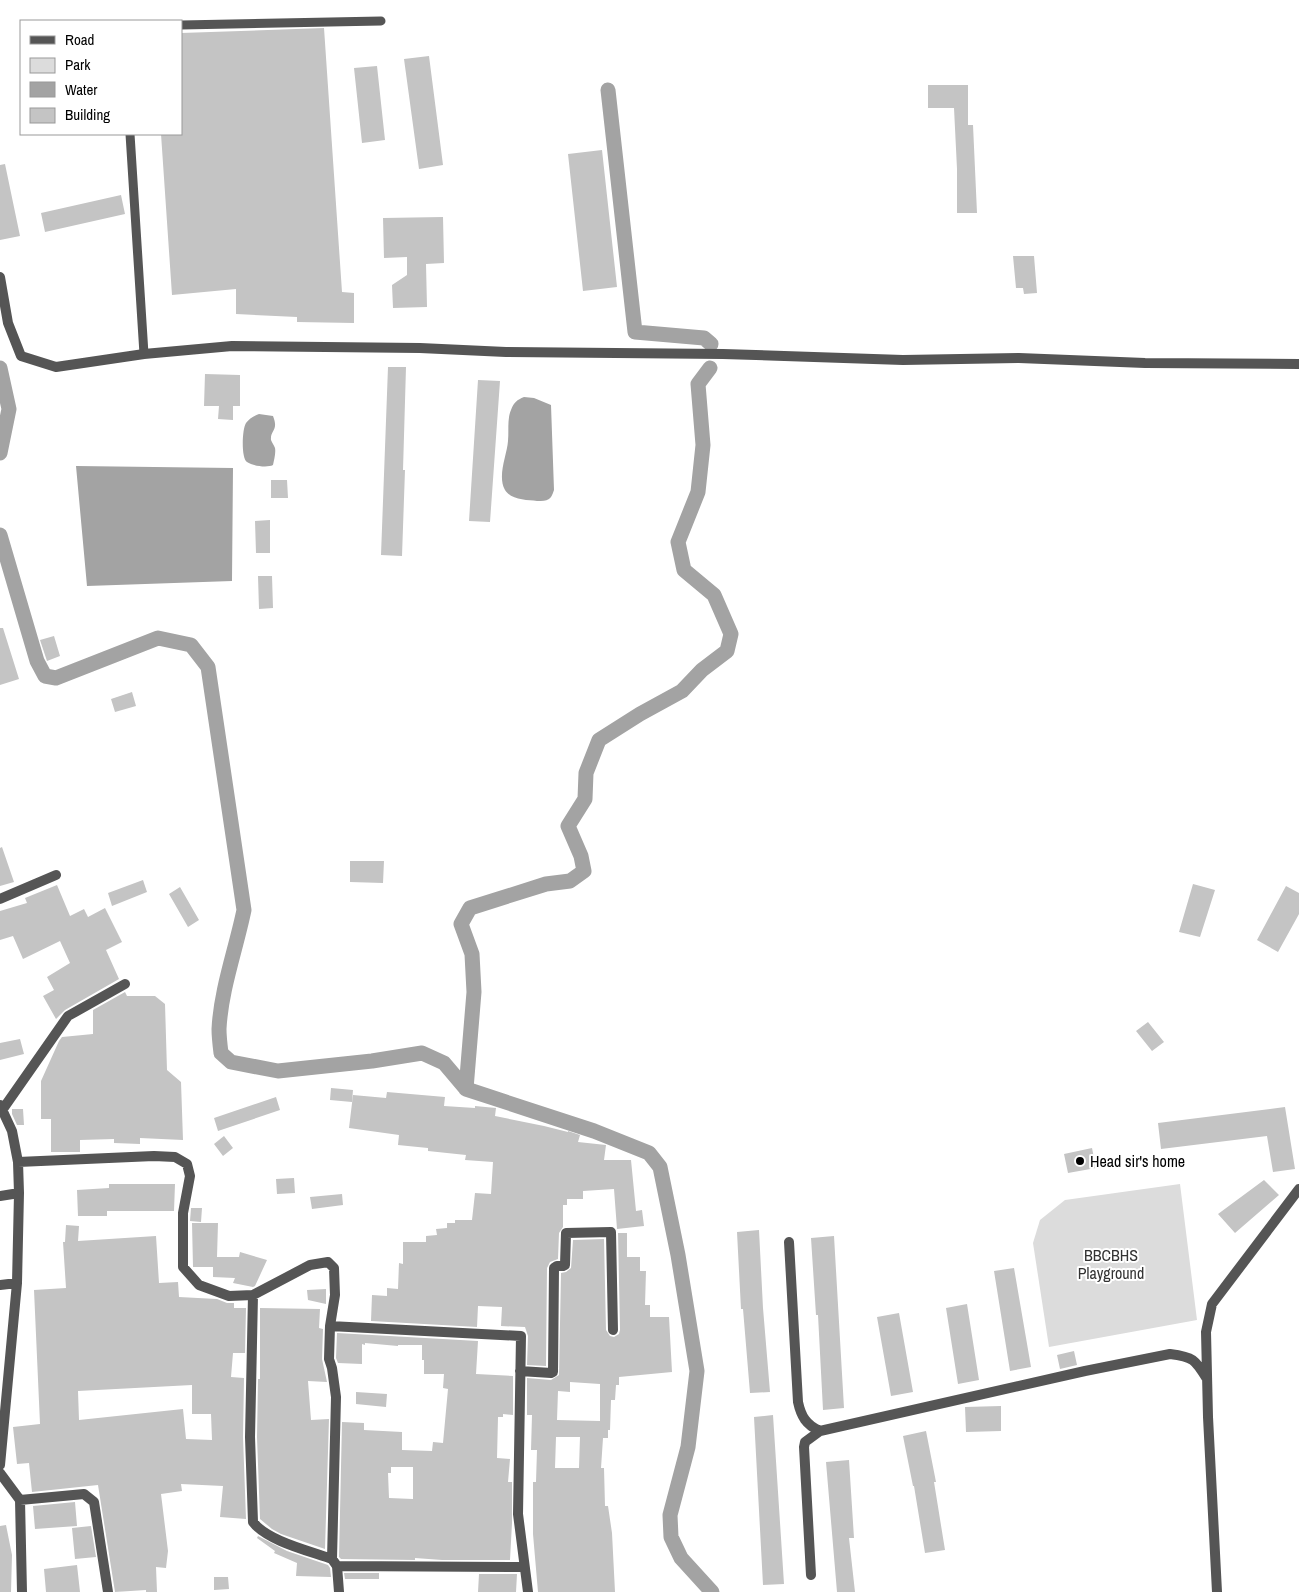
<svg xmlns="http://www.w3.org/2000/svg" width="1299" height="1592" font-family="'Archivo Narrow',sans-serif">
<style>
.green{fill:#dcdcdc}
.water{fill:#a3a3a3}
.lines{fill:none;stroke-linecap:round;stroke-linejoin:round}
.canal{stroke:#a3a3a3;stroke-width:15}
.building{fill:#c4c4c4;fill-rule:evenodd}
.service{stroke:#555;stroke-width:9}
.minor{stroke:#555;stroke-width:10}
.poi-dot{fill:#000;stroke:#fff;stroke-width:2}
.labels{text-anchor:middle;stroke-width:4;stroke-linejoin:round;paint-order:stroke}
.poi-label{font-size:16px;fill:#000;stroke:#fff;text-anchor:start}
.park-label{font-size:16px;fill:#333;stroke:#fff}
</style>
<rect width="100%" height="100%" fill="#fff"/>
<path class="green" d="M1180,1184L1197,1320L1049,1347L1033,1243L1040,1220L1065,1200Z"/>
<path class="water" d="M524,397L534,398L551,405L554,490C551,500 548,501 537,501C527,500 511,500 505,490C497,476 507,455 508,441C509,431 507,419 511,410C514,402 517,400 524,397Z
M259,414L273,416C279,431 270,430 271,440C272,443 274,445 275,448C276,453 274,460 273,465C267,468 253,466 247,462C241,458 242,429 246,423C249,419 254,416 259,414Z
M76,466L233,468L232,581L87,586Z"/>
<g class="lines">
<path class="canal" d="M608,90L635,332L704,338L711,344
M0,368L9,409L0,453
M710,368L698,384L703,445L698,492L678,542L684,570L714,595L731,634L727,651L702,670L682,691L640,714L599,740L586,773L585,799L568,826L581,856L584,871L570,881L546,884L470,908L461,924L472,954L474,992L466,1089L594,1131L649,1153L660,1167L678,1255L697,1371L688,1447L670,1515L671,1537L681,1558L712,1592
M0,535L37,661L45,676L56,678L158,638L191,645L208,667L244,910C236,949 221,989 219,1029C219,1037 220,1045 221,1053L231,1062L278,1071L372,1061L422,1053L444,1063L466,1089"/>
</g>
<path class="building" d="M324,28L342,292L354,293V323L297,322V317L236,314V289L172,295L161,134H181V33Z
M429,56L443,165L419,169L404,59Z
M377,66L385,140L362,143L354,68Z
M928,85H968V125H973L977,213H957V169L954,108H928Z
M602,150L617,287L583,291L568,154Z
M5,164L20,236L0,240V165Z
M121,195L125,214L45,232L41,213Z
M443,217L444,263L426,264L427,307L393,308L392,285L407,275V257L384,258L383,218Z
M1013,256H1034L1037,293L1024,294L1023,288H1016Z
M388,367H406L403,470H405L402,556L381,555Z
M205,374L240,375V406H233V420L218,419L219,406H204Z
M478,380L500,381L490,522L469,521Z
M271,480H287L288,498H271Z
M270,520V553H256L255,521Z
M258,576H272L273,608L259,609Z
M0,628H3L19,679L0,685Z
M54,636L60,656L47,661L40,640Z
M132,692L136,706L115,712L111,699Z
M2,847L14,882L0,886V848Z
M350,861H384L383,883L350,882Z
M143,880L147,892L112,906L108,893Z
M1193,884L1215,890L1200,937L1179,932Z
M57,885L70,916L84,909L88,917L105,908L122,942L106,950L119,979L65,1010L56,1019L43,996L54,990L47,977L70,963L60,941L23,959L13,936L0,940V911L27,903L25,898Z
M1286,886L1299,893V914L1278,952L1257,940Z
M180,887L199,920L188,927L169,894Z
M125,992L127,996H155L165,1004L167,1070L181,1082L183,1140L140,1138V1144L114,1143V1139L80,1140V1152H51V1119H41V1081L59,1041L62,1037L93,1034V1010Z
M1148,1022L1164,1042L1152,1051L1136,1031Z
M20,1039L24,1054L0,1060V1043Z
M331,1088L353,1090L352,1102L330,1100Z
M387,1092L445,1097L444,1106L475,1108V1106L496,1108L495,1116L544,1126L568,1132V1131L580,1135L578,1142L606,1145L604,1160H631L636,1211L642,1210L644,1226L617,1229L614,1189L583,1191V1199H567V1205H563V1227L559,1233L558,1259L550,1262L547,1268L546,1366L527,1365L528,1336L525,1327L501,1326L502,1307L478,1306L477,1327L371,1321L372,1295L387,1296V1288L398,1289L399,1263L403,1264V1242H426V1236L437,1235L436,1229L447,1228V1223H455V1220H472L475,1193L491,1194L493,1162L465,1160L466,1155L428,1151V1148L398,1145L399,1135L349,1128L353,1095L386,1098Z
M276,1097L280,1110L218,1131L214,1118Z
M1285,1107L1295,1169L1273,1172L1267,1136L1161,1149L1158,1123Z
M12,1109H23L24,1125H17L12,1114Z
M224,1136L233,1148L223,1156L214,1144Z
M1092,1148L1096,1168L1068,1173L1064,1154Z
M294,1178L295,1193L277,1194L276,1179Z
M1264,1180L1279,1195L1235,1233L1218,1214Z
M109,1184H175L174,1211H107V1216H78L77,1190L109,1188Z
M342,1194L343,1205L312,1209L310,1197Z
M191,1208H202L201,1222L190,1221Z
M192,1223H218L217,1257H239L240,1252L267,1260L255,1286L253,1287L233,1283L235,1278L213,1277V1267H193Z
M66,1225L79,1226L78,1241L156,1236L159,1283L178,1282L179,1297L217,1299L227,1303H234V1308H246L245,1353H233L231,1377L244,1378L243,1437L246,1519L220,1517L223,1486L181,1484L182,1491L161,1494L168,1551L166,1568L156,1567L157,1592H146V1590L115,1592L98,1485L32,1492L29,1463L17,1464L13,1427L40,1424L34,1290L66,1288L63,1242H65ZM192,1385V1414H211L212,1440L186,1439L183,1409L79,1420L78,1391Z
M759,1230L763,1308L770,1392L750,1393L743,1309H741L737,1232Z
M618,1233H627V1257H640V1271H646L645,1305H650V1317H669L672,1372L619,1377V1385H616L615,1400H611L610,1430H608V1438H603L601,1468H604L605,1506H608L612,1533L615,1592H538L533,1534V1482H536L537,1450H531L532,1415H527V1378L551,1380L559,1375L561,1273L566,1272L571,1268L573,1240L604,1239L606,1330L610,1336L614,1337L619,1334L620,1330ZM570,1382L600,1384V1421L557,1420L558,1391L570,1392ZM556,1437H580L579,1468H555Z
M834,1236L844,1408L823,1410L818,1315H816L811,1238Z
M1014,1268L1031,1367L1010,1371L994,1271Z
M326,1289V1304L308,1300L307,1290Z
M967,1304L979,1380L958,1384L946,1308Z
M260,1308L320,1309L319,1328L323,1329L322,1359L327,1382L308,1381L311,1420L329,1419L325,1549L281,1534L272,1529L260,1519L257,1437L258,1379H260Z
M899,1313L913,1392L891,1396L877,1317Z
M337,1333L478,1341L476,1374L513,1376V1415L503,1414V1417H498L497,1458L510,1459L508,1482H512V1523L510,1560H442L415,1558V1560L341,1559L339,1557L342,1422L364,1423V1430L402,1432V1450L432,1451L433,1442L443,1443L448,1389L443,1388L444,1374H424V1360H422V1345H398V1346L365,1343V1345L362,1344V1364L338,1363L336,1358ZM391,1467H413V1499L389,1498L388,1473H391Z
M1074,1351L1077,1365L1060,1369L1057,1355Z
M356,1392L387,1394L386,1407L356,1404Z
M1001,1406V1431L966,1432L965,1407Z
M773,1415L784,1584L763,1585L754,1417Z
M926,1431L936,1482H934L945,1550L925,1553L914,1486H913L903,1436Z
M849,1460L854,1538H849L855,1592H837L826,1462Z
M75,1502L77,1526L35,1529L33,1506Z
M6,1525L12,1555L11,1592H0V1526Z
M91,1526L96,1557L75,1559L72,1528Z
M258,1536L287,1551L328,1565L330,1568L331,1577L296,1576L297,1563L274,1553L275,1551L257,1538Z
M77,1565L80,1592H46L44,1569Z
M344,1573H379V1579H345Z
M479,1574H517L516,1592H478Z
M214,1577H228L229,1589L214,1590Z"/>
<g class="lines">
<path class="service" d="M181,25L381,21
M130,134L144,354"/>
<path class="minor" d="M0,277L8,323L21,356L56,367L144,354L232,346L420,348L506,352L723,354L903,360L1019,358L1145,363L1299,364
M0,899L56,875
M0,1105L12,1131L18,1162L19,1193L17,1283L0,1465
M3,1109L68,1016L125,984
M18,1162L154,1156L175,1157L187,1164L190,1176L183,1213V1267L199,1285L229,1296L253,1295L310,1265L328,1262L334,1268L335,1295L330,1326L521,1336L518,1514L528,1592
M0,1196L19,1193
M789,1242L798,1402C801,1416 806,1425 820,1431
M0,1285L17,1283
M253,1295L250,1437L253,1522C267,1541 310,1551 332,1559L337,1566L524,1567
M330,1326L329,1359L332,1368L336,1397L332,1559
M520,1371L551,1373L553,1372L554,1268L557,1266H563L565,1265L566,1233L611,1232L613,1330
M0,1473L20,1500L22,1592
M20,1500L84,1494L94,1502L108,1592
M337,1566L339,1592
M811,1575L804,1447L805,1442L820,1431L1085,1371L1170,1354C1193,1357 1195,1359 1207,1379
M1217,1592L1208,1417L1206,1332L1212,1304L1299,1189"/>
</g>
<circle class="poi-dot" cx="1080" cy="1161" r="5"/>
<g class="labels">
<g class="poi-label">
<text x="1090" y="1167">Head sir's home</text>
</g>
<g class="park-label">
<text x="1111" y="1261">BBCBHS<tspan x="1111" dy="18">Playground</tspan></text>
</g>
</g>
<rect x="20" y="20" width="162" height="115" fill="#ffffff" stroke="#999999"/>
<rect x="30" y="36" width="25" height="8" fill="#555555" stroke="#999999"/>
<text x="65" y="45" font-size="15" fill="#000000">Road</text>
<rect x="30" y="58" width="25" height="15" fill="#dcdcdc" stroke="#999999"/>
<text x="65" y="70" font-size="15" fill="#000000">Park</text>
<rect x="30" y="82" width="25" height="15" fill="#a3a3a3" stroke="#999999"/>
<text x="65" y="95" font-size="15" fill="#000000">Water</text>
<rect x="30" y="108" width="25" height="15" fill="#c4c4c4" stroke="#999999"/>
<text x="65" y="120" font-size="15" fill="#000000">Building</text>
</svg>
